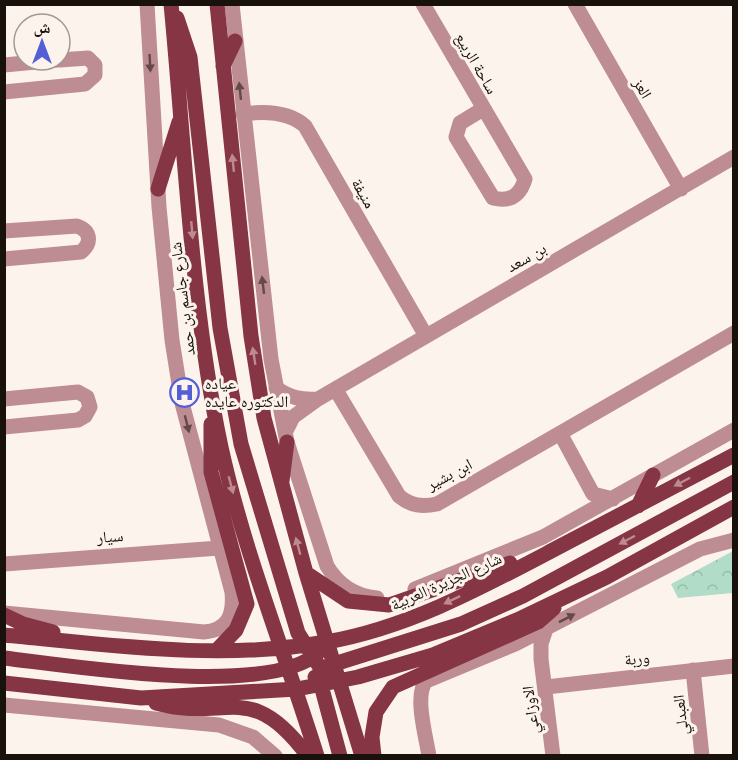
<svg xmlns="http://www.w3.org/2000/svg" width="738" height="760" font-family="Montserrat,'Noto Naskh Arabic',sans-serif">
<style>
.park{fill:url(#park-crowns)}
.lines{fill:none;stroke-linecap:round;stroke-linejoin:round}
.minor{stroke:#bd8d93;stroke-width:15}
.major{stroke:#863544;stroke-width:15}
.oneway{fill:#634949}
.oneway2{fill:#bc8a90}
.labels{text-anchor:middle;stroke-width:6;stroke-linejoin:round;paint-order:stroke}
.street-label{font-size:16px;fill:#19120c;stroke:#fdf3ed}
.poi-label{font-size:16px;fill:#19120c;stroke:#fdf3ed;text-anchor:start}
</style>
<defs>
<pattern id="park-crowns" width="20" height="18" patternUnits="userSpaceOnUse" patternTransform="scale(1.5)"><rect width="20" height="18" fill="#b1dcc7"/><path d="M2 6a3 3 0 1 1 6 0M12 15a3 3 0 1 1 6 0" fill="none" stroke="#98bcaa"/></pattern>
</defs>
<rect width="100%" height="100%" fill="#fdf3ed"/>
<path class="park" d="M733,551V593L678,598L671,584Z"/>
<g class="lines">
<path class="minor" d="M232,4L271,359L287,442L327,566C339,586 355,596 377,598
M423,4L525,179C520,196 510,202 493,198L456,137L460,123L483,109
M575,4L681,189
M4,65L57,60
M4,92L85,84L95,75V65L88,58L60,60
M243,114C264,111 288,111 305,126L426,336
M4,231L77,226C91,231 92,243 81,252L4,259
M276,388C291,398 300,400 318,399
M336,390L399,496C411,506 422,507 437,504L734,333
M4,399L78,392L87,397L90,407L85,416L78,420L4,427
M286,431L293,417L318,399L734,157
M560,433L593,494L613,499
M4,564L219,548
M415,589L543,537L734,430
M4,613L204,632C228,630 234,615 232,592L182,403L172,340L159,207L147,4
M546,629L541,644V659L553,756
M693,670L702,756
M546,687L734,666
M4,705L219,725L253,737L275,756
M429,756C426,737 414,695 426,681L515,644L700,549L734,540"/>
<path class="major" d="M171,4C185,149 191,306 221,447C244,552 285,653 317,756
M217,4L251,336L264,418L306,573L362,756
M177,18L190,57L220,328L241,444L298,633L321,669L341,680
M223,66L235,41
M158,189L179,122
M211,424V472L247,604L236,630L217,650
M282,481L287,442
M638,506L653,475
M306,573L348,601L389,605L510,563
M4,615L23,624L53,632
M4,635C111,645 220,661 326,642C407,628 481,588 553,550C613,519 673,487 734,455
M4,658C73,666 267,698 318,653
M328,666L461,624L523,596L734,482
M315,677L321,685L340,756
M4,683L141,698L297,689L358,677L433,655L517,620L607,577L734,507
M156,703C228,723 249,677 308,756
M374,756L372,737L376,712L393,687L538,622L554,608"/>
</g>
<defs><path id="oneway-solid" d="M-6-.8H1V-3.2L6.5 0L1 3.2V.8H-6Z" transform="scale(1.5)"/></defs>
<g class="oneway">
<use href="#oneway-solid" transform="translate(150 63) rotate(87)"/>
<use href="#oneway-solid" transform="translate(240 91) rotate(-96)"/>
<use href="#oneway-solid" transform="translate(263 285) rotate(-97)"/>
<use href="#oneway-solid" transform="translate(187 424) rotate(76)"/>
<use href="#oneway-solid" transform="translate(567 618) rotate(-27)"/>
</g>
<g class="oneway2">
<use href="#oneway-solid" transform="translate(233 163) rotate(-96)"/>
<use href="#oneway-solid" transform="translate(192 230) rotate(85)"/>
<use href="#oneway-solid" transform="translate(254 356) rotate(-99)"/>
<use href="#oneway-solid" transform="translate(682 482) rotate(152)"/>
<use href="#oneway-solid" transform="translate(231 485) rotate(75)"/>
<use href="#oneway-solid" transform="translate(627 540) rotate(152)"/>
<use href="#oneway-solid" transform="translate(298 546) rotate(-105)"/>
<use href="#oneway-solid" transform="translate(452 600) rotate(154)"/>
</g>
<defs>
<symbol id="hospital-ring" viewBox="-11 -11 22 22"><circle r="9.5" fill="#fdf3ed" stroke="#535fd5" stroke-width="1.5"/><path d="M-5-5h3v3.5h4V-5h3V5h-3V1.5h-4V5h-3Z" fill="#535fd5"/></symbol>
</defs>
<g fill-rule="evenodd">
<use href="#hospital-ring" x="168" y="376" width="33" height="33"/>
</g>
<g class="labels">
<g class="street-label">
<text transform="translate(477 63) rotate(60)" y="6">ساحة الربيع</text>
<text transform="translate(643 88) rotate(60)" y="6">العز</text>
<text transform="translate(364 193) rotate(60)" y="6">منيفة</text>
<text transform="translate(526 257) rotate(-30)" y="6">بن سعد</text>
<text transform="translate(182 299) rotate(-97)" y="6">شارع جاسم بن حمد</text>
<text transform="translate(449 474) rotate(-28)" y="6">ابن بشير</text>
<text transform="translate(110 536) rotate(-4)" y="6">سيار</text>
<text transform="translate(446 581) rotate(-24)" y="6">شارع الجزيرة العربية</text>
<text transform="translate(637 658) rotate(-6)" y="6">وربة</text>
<text transform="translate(530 710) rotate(-97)" y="6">الاوزاعي</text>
<text transform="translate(680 715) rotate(-96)" y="6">العبدلي</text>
</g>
<g class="poi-label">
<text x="205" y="389">عياده<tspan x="205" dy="18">الدكتوره عايده</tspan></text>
</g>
</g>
<rect width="738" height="760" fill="none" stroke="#19120c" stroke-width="12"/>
<g transform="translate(42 42)"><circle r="28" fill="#fdf3ed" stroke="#a29993" stroke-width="1.5"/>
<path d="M0-4.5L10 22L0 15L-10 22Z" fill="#535fd5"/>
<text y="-9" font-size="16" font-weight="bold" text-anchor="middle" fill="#19120c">ش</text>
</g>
</svg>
